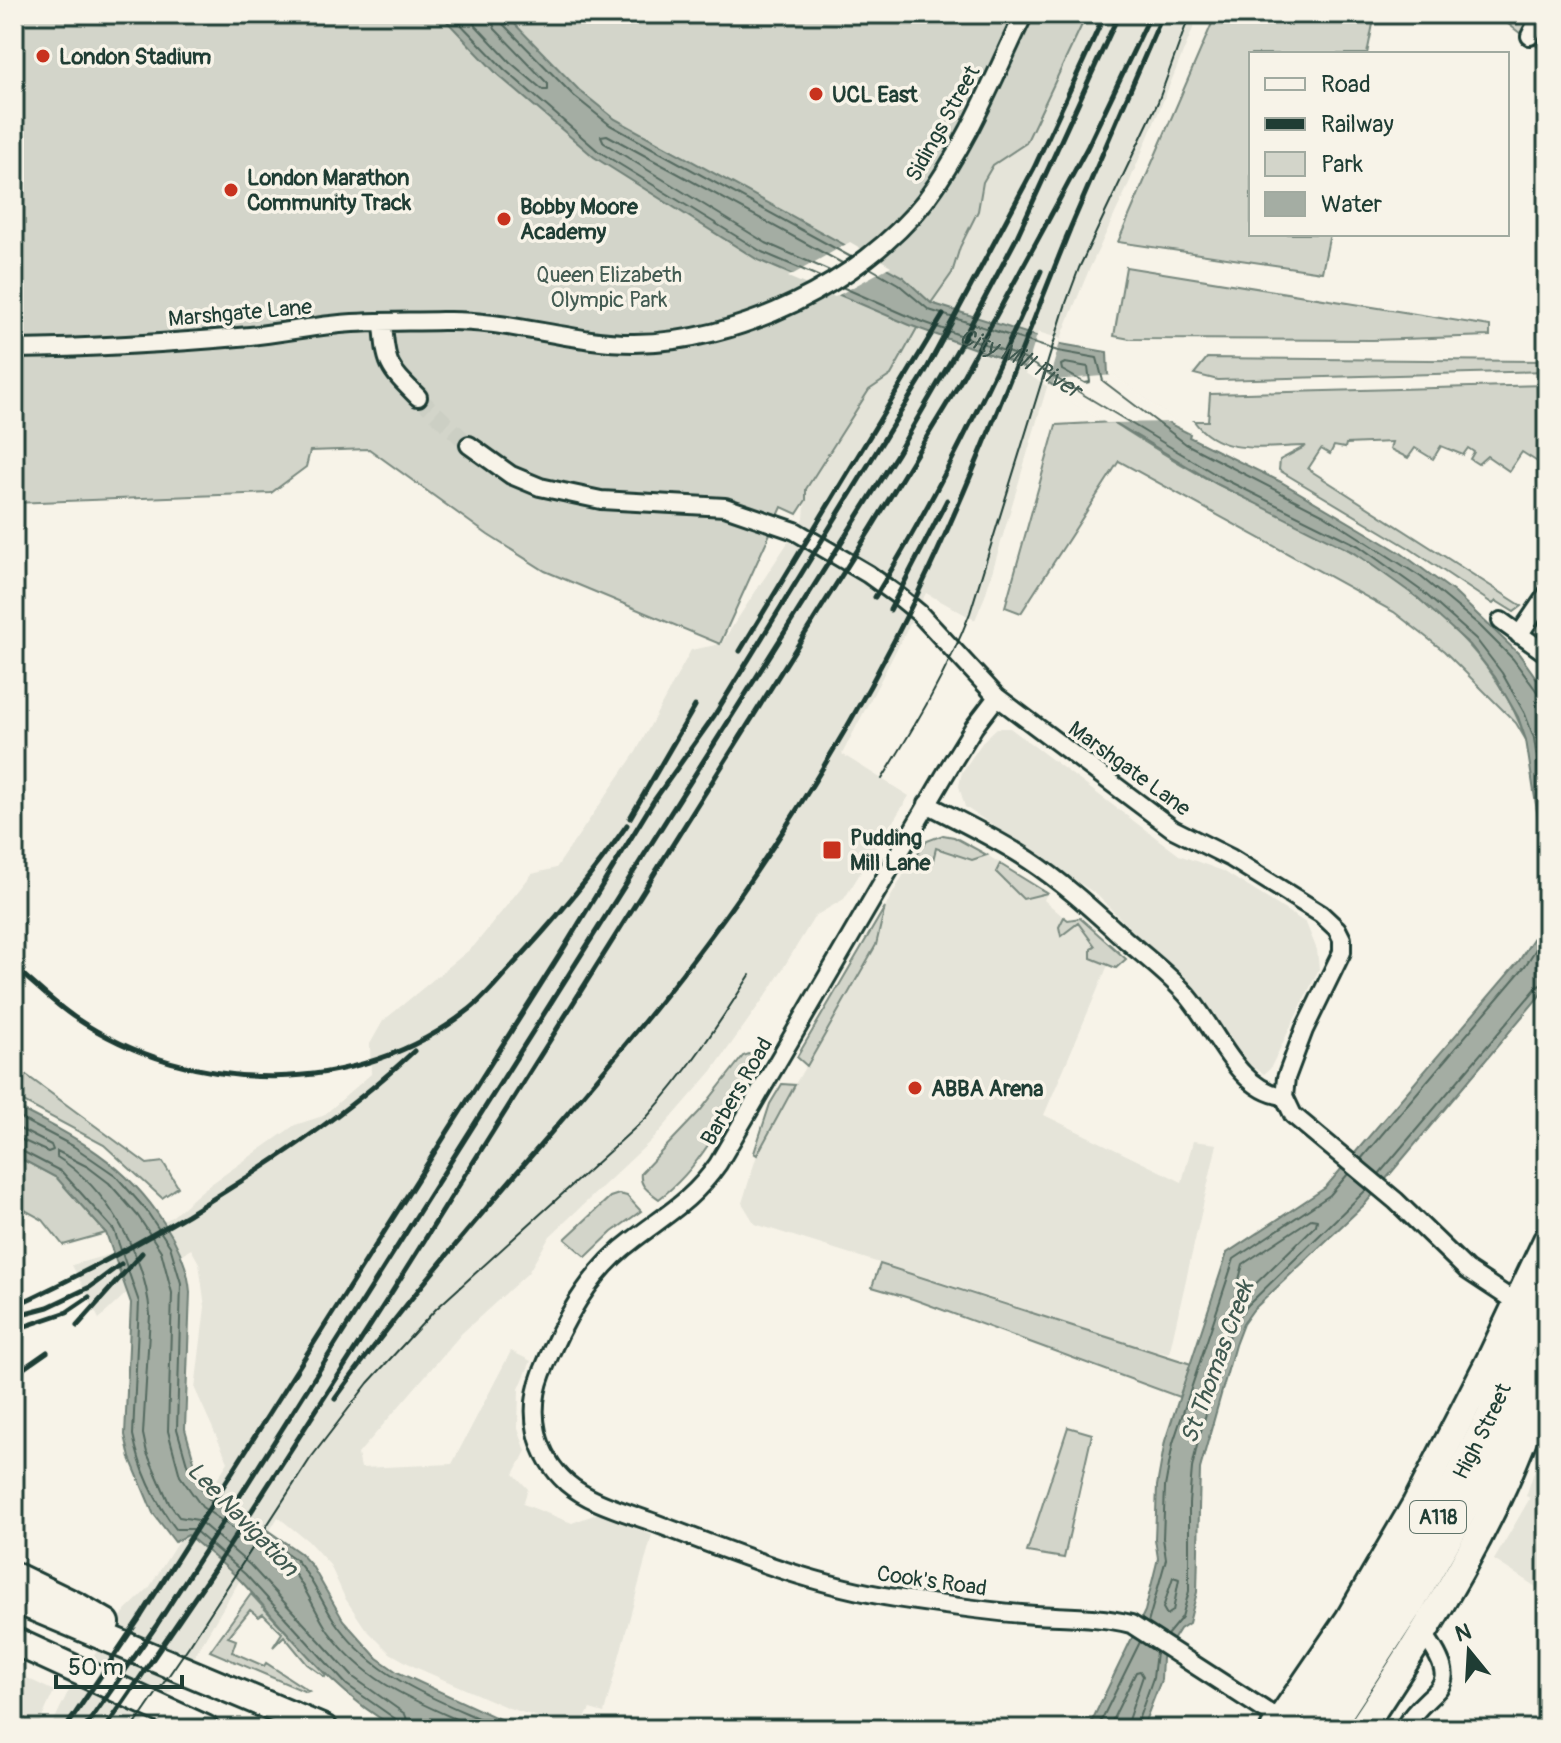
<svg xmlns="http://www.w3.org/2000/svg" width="1561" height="1743" font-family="Pangolin,sans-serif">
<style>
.built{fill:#e5e4d9}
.green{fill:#d3d5ca;stroke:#79897f;stroke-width:2}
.water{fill:#a4ada3;stroke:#6f8077;stroke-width:2}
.pier{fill:#f7f3e8}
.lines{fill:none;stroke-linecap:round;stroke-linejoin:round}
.shore{stroke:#546a60;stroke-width:2}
.minor-tunnel{stroke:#cccfc4;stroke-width:16;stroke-dasharray:16 8;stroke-linecap:butt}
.minor-casing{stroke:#1f3d34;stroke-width:22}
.primary-casing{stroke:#1f3d34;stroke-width:32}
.trunk-casing{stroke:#1f3d34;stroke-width:32}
.minor{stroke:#f7f3e8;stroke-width:16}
.primary{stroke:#f7f3e8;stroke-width:26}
.trunk{stroke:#f7f3e8;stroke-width:26}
.tram{stroke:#1f3d34;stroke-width:2}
.rail{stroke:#1f3d34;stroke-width:5}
.poi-dot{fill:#c8321e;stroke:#f7f3e8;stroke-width:3}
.labels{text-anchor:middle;stroke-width:7;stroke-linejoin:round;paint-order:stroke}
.shield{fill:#f7f3e8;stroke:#60746a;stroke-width:2}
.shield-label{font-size:20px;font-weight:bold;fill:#1f3d34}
.poi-label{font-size:22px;font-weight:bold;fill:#1f3d34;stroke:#f7f3e8;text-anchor:start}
.street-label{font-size:22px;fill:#1f3d34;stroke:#f7f3e8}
.park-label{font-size:22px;fill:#435b52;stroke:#f7f3e8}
.water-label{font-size:24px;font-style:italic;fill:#405950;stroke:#f7f3e8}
</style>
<rect width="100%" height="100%" fill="#f7f3e8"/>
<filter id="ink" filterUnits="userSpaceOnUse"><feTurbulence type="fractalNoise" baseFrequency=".0125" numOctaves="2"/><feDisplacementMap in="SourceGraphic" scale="16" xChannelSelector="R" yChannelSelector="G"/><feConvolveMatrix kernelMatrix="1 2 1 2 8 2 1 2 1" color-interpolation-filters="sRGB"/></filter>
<g filter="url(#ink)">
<path class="built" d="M1054,14H1199L1127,188L1088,272L1063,333L985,596L975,620L926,593L842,754L909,796L844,899L815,916L771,988L712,1071L655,1137L550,1236L528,1273L462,1333L358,1454L361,1468L452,1464L511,1351L531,1361L519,1389L518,1429L526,1451L514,1474L528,1489L523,1504L572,1523L599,1513L652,1535L604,1713L590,1709L579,1729H575L506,1707L415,1667L390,1653L365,1628L345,1598L330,1565L308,1541L278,1517L178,1683L138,1729H50L67,1694L126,1610L149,1588L228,1462L195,1389L205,1307L199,1263L191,1249L137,1283L99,1319L72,1265L111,1254L173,1216L204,1189L295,1125L323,1116L371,1074L370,1044L383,1021L474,946L532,874L556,868L636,752L691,650L721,644L804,518L806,489L869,390L891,375L937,294L910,274Z
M997,728H1010L1179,855L1223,871L1306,923L1317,950L1319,969L1270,1069L1264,1074L1248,1064L1232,1045L1207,1006L1096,894L965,807L959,786L962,772L984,740Z
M943,835L954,837L987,855L1047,893L1044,900L1067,920L1080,918L1126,959L1116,968L1108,965L1044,1115L1182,1182L1193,1141L1217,1144L1169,1354L1134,1346L985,1296L755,1224L742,1203L757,1155L776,1117L876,945L885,907L920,846L927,841Z
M1547,1433V1594L1494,1560L1530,1498L1526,1496Z
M14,1672L54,1691L37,1729H28L14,1723Z"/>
<path class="green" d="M14,14H1087L1026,143L993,165L983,182L978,211L960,247L952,273L931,303L891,375L869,390L806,489V500L797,514L782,507L720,644L545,571L488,535L369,449L310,451L306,467L271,493L14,503Z
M1216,14H1375L1367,54H1251V234H1330L1322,272L1118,242Z
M1505,14H1547V54L1503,20Z
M1126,267L1490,326V336L1373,340L1130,339L1114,336Z
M1207,358L1547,361V371L1218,380L1194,374Z
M1547,385V468L1522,452L1509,471L1487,456L1478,464L1470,459L1474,452L1468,448L1463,455L1441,446L1433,459L1415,448L1408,458L1390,449L1392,442L1346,444L1345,448L1334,446L1330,454L1321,449L1308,469L1522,606L1514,612L1496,601L1493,604L1409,548L1279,470L1280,460L1306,446C1268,446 1220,458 1194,421H1208L1210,394Z
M1113,422C1148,444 1182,466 1219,485C1264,508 1312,526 1355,554C1427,599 1498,657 1526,740L1516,723L1444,651L1394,612L1119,461L1021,613L1005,607L1056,425Z
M943,835L954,837L987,855L972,860L936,848L931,869L912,862L927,841Z
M1000,864L1047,893L1023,899L996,872Z
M885,907L876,945L807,1066L797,1057Z
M1064,917L1068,920L1080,918L1126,959L1116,968L1091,958V949L1095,946L1078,923L1061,936L1059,927Z
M749,1054L757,1058C730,1108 705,1164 659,1199C649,1191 639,1187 641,1173L700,1111L743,1056Z
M14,1066L147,1164L163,1162L178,1187L162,1198L104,1145L14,1097Z
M782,1084L795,1085L757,1155L754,1153L770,1104Z
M14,1155L57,1178L106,1233L63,1245L43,1220L14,1204Z
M619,1194L627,1196L641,1211L612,1232L586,1257L565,1239L610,1197Z
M880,1264L1191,1364L1179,1397L913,1299L872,1287Z
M1068,1427L1092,1434L1064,1558L1027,1552Z
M251,1594L326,1675L325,1677L307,1664L284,1636L273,1647L282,1633L263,1614L259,1617L250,1610L228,1637L236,1640L232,1652L264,1666L266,1663L309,1691L306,1692L210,1651Z"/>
<path class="water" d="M440,14H505L579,90L615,119L903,277L931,303L1061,344L1107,352L1108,375L1172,425L1190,434L1189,437L1281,482L1401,553L1454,592L1519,654L1547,693V876L1526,740L1518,717L1495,677L1470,645L1418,598L1355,553L1217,484L1017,364L912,326L758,260L594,157L498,75Z
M1547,889V987L1365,1204L1253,1310L1243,1324L1235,1345L1200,1469L1197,1592L1189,1623L1180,1629L1162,1658L1161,1680L1142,1729H1088L1145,1611L1158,1558L1155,1539L1157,1486L1165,1441L1227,1253L1325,1188L1519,961L1536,934Z
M14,1106C76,1137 126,1163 164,1223C178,1244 188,1267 190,1292L185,1429L196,1468L214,1493L300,1553L312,1566L343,1620L377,1658L397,1672L521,1729H398C333,1694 290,1633 240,1580C224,1564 205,1550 188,1535L175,1542L153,1513L130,1458L125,1435L131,1303L106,1233L57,1178L14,1155Z"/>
<path class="pier" d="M850,242L891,266L835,297L788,277Z
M1038,332L1061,339L1047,386L1025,373Z
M1114,375L1174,421L1176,422L1106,423L1053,390L1054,380Z"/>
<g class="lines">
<g class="shore">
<path d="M451,14L504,69L598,151L762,252L820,277"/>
<path d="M465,14L510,62L543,90H548V84L495,29L490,14"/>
<path d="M500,14L502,23L574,96L610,125L851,257"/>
<path d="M870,268L898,284L929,310L1058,351L1097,358L1103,381L1186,444L1324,515L1421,577L1479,625L1513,659L1538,693L1547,696"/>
<path d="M830,271L766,243L604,143L601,136L607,135L842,263"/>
<path id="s1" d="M842,287L915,319L1021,357L1220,477L1359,546L1423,592L1476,639L1502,673L1525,714L1534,738L1547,831"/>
<path d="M1065,363L1088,367L1090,382L1085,383L1062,370L1061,365Z"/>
<path d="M14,1115L73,1146L115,1175L146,1210L170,1246L181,1283L177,1429L189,1471L209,1499L295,1559C314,1579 322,1605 338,1626C381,1683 440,1700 502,1729"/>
<path d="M14,1126L51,1145L53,1150L48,1152L22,1140L14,1139"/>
<path d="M14,1149L20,1150L62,1172L114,1230L139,1302L133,1435C140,1469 155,1502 176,1529H193L245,1574L347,1685L397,1720L400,1729"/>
<path d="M1361,1159L1525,966L1543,938L1547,925"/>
<path d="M1379,1174L1538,986L1547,983"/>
<path d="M1311,1219L1317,1220L1316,1225L1240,1299H1234L1243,1264Z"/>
<path d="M1173,1577L1179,1579L1173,1611L1167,1615L1163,1608Z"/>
<path d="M1148,1623L1166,1559L1163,1538L1165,1487L1173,1443L1234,1259L1330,1195L1348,1174"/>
<path d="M1167,1635L1182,1617L1189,1591V1503L1192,1468L1198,1441L1227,1342L1236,1321L1248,1305L1367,1189"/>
<path d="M410,1729L405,1714L353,1677L250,1565L198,1520L179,1517L169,1503L147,1453L143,1434L150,1315C146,1256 107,1188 57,1157V1151L88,1167L109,1183L138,1216L161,1251L172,1293L168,1431L180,1476L202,1507L289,1567C306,1586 314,1610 328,1631C368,1686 419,1702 478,1729"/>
<path d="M1097,1729L1140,1642"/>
<path d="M1108,1729L1136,1672L1140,1671L1143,1676L1125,1729"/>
<path d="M1135,1729L1153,1678L1156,1652"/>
</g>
<path class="minor-tunnel" d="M418,397L469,445"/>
<defs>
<path id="minor" d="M1530,36L1541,14
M383,323C386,366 388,367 418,397
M14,349C92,348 172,343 250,336C280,333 309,327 340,324C374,321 408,322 442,321C507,319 570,343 634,343C738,343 861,283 925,201C967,145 994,77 1024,14
M469,445L511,475L540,487L601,500L725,507L795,531L868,574L897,595L919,613L997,697L1173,829L1231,858L1321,914L1337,929L1342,939V952L1304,1030L1286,1078L1284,1096L1293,1115L1396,1201L1467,1270L1517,1303
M1501,621L1547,654
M1519,635L1547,594
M997,697L974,727L950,766L718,1164C692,1201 668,1213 633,1240C589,1272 562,1323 542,1373C527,1412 535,1454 567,1483C590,1503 626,1512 655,1523C734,1553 812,1585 896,1598C942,1605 989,1612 1035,1615C1067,1617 1099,1616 1131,1624L1280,1720
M927,804C961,822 996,838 1029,860C1064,883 1096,913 1127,941C1147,958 1168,974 1186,994C1215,1025 1236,1091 1284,1096
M1403,1729C1430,1683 1467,1694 1424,1634"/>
<g id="primary">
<path d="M1274,1729L1349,1619L1416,1504L1492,1356L1547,1240"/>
<path id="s2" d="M1299,1729L1435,1522L1489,1418L1547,1289"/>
<path d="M1329,1729L1412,1602L1452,1532L1547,1353"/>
<path d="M1361,1729C1432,1621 1497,1522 1538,1397"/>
</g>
<path id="trunk" d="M14,1576L78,1607L106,1623
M14,1599L324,1729
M14,1641L205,1729"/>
</defs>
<use href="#minor" class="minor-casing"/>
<use href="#primary" class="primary-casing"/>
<use href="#trunk" class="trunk-casing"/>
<use href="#minor" class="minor"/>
<use href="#primary" class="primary"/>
<use href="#trunk" class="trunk"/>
<path class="tram" d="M882,779C916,724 947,673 970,613L1066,303L1079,268L1158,102L1190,14
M132,1729L189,1646L310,1459L368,1383L436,1309L646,1118C686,1074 718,1025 750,975"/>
<path class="rail" d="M1066,238L1163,14
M875,597C939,493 992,384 1041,271
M890,610L947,500
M740,651L943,315
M630,818L695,706
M14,967C34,983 53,1003 74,1017C193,1097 357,1099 470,1009C484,998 496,983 508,970C551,925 591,877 627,825
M14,1306C74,1279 130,1248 187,1215C267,1166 345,1116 414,1051
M14,1316L48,1307L90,1287L121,1264
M77,1326L142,1253
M14,1330L67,1312L89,1297
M14,1375L47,1352
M335,1399C460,1224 615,1074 738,898C805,802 865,702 916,597C974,478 1020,352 1070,229
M65,1729L141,1616L562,951L653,802L714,716L924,374L1034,168L1105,14
M84,1729L156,1626L243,1491L897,454L960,345L1015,241L1119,14
M105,1729L215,1568L390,1295L872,527L956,389L1044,228L1087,148L1151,14"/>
</g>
</g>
<g class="poi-dot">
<circle cx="43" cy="56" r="8"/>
<circle cx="816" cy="94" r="8"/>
<circle cx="231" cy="190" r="8"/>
<circle cx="504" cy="219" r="8"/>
<rect x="822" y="840" width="20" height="20" rx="4"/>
<circle cx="915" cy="1088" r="8"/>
</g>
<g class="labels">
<rect class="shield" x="1410" y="1501" width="56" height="32" rx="6"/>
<g class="shield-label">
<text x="1438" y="1524">A118</text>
</g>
<g class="poi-label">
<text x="59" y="64">London Stadium</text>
<text x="832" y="102">UCL East</text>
<text x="247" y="185">London Marathon<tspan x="247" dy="25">Community Track</tspan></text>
<text x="520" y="214">Bobby Moore<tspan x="520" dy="25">Academy</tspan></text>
<text x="850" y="845">Pudding<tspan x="850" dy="25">Mill Lane</tspan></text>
<text x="931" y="1096">ABBA Arena</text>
</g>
<g class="street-label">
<text transform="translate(942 123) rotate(-61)" y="8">Sidings Street</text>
<text transform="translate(240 312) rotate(-5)" y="8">Marshgate Lane</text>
<text transform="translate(1130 768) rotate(36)" y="8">Marshgate Lane</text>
<text transform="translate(736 1091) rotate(-60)" y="8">Barbers Road</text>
<text dy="8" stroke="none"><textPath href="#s2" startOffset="350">High Street</textPath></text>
<text transform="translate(932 1580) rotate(8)" y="8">Cook's Road</text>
</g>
<g class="park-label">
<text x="609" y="282">Queen Elizabeth<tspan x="609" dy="25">Olympic Park</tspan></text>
</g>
<g class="water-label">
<text dy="8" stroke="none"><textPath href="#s1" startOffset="194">City Mill River</textPath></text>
<text transform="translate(1217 1362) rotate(-70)" y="8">St Thomas Creek</text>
<text transform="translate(243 1519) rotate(46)" y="8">Lee Navigation</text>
</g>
</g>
<rect width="1561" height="1743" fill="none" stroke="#f7f3e8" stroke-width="48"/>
<rect x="24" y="24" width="1513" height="1695" fill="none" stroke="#1f3d34" stroke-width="3" filter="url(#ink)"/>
<rect x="1249" y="52" width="260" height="184" fill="#f7f3e8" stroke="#a1aaa0" stroke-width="2"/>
<rect x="1265" y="78" width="40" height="12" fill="#f7f3e8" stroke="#a1aaa0" stroke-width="2"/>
<text x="1321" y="92" font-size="24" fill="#1f3d34">Road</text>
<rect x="1265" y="118" width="40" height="12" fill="#1f3d34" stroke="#a1aaa0" stroke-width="2"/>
<text x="1321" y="132" font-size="24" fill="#1f3d34">Railway</text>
<rect x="1265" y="152" width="40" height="24" fill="#d3d5ca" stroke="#a1aaa0" stroke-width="2"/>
<text x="1321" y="172" font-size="24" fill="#1f3d34">Park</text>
<rect x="1265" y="192" width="40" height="24" fill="#a4ada3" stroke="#a1aaa0" stroke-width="2"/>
<text x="1321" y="212" font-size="24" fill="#1f3d34">Water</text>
<g transform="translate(1469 1651) rotate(342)" stroke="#f7f3e8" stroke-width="6" paint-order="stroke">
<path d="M0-6L14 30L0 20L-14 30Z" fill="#1f3d34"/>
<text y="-12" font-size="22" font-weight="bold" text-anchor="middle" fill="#1f3d34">N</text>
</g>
<path d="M56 1675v12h126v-12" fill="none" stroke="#1f3d34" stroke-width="4"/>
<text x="68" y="1675" font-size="24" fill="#1f3d34" stroke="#f7f3e8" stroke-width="6" paint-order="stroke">50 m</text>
</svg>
